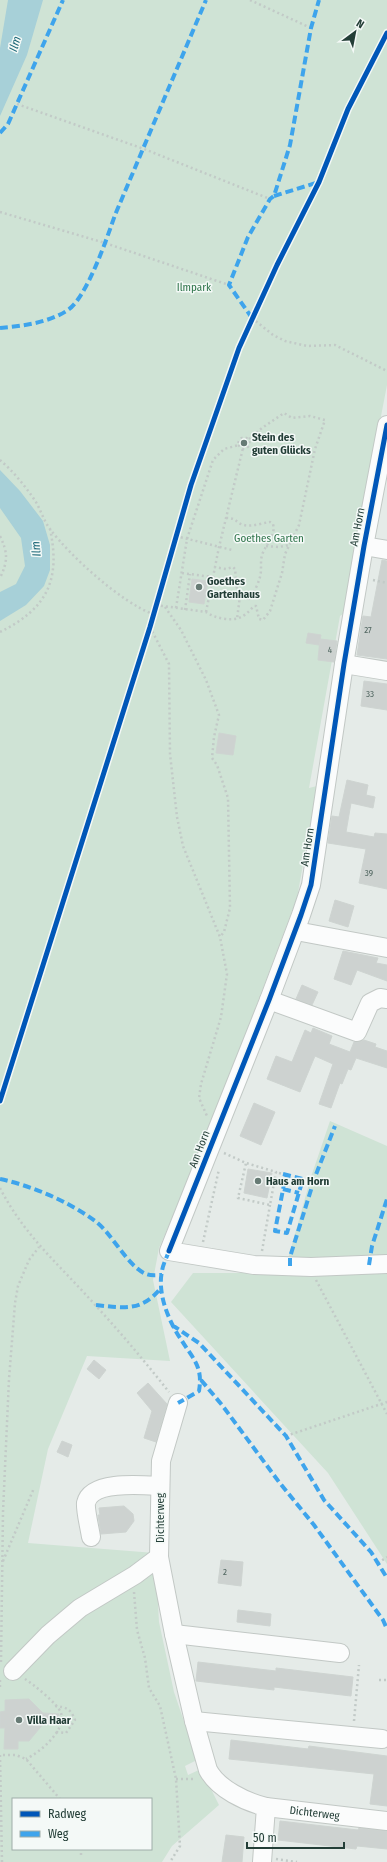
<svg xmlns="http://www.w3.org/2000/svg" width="387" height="1862" font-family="'Fira Sans Condensed',sans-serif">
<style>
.green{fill:#cfe3d5;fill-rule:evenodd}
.water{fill:#a7d0d8}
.building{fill:#cdd2d0;stroke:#ced4d1}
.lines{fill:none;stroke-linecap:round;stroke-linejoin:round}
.minor-casing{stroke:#c2c8c5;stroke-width:20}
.path{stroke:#c2cac7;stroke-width:2.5;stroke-dasharray:2 3;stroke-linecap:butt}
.minor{stroke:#fbfcfc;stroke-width:18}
.quiet{stroke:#3ea4ec;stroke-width:4;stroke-dasharray:8 4;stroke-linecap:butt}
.cycleway-casing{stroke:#f4f9f7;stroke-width:8}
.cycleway{stroke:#0057b8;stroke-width:5}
.poi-dot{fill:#677b75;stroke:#f4f9f7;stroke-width:1.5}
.labels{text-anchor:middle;stroke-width:3;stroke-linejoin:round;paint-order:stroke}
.number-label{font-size:9px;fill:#4e645e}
.park-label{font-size:11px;fill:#2e744a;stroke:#f4f9f7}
.poi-label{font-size:11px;font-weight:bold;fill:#233e37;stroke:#f4f9f7;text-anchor:start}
.street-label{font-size:11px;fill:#233e37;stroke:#f4f9f7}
.water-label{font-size:12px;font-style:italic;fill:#1e6979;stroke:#f4f9f7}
</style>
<rect width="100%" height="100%" fill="#e5ebe8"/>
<path class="green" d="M0,0H387V385L343,614L340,616L309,788L317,786L297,898L209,1132L159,1248L153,1280L170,1361L87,1356L48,1449L28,1543L155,1553L159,1622L174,1692L197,1760L185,1766L188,1775L201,1769L219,1805L172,1846L162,1862H0ZM13,1799H151V1849H13Z
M330,1121L387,1146V1564L328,1473L171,1302L193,1273H284L311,1177Z"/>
<path class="water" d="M8,0H43L27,55L0,116V48Z
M0,470L20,491L43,521L50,545V570L44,586L26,605L0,621V592L16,584L25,566L21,538L0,508Z"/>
<path class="building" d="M382,560L387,561V659L357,655L363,616L371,617Z
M192,579L208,581L204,604L189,602Z
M308,633L321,635L319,645L306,643Z
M320,639L337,641L334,662L318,660Z
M364,681L387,684V710L361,706Z
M219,733L236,736L233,755L216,753Z
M347,780L368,785L366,795L375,797L373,808L351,803L346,832L374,837L375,833L387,834V889L359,883L366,849L328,843L332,816L339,817Z
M335,900L354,906L348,927L329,921Z
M343,951L378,958L376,963L387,965V981L357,970L351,985L334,979Z
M302,985L318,992L312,1005L296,999Z
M313,1028L332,1036L329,1044L350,1052L354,1042H359L364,1040L376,1044L375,1047L387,1051V1068L356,1058L351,1070L348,1069L342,1084L340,1083L331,1108L319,1104L333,1064L315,1056L300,1092L267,1079L276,1056L292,1062L305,1030L311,1033Z
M254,1103L275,1112L261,1145L240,1136Z
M248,1169L272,1173L267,1198L244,1193Z
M94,1360L106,1370L99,1379L87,1369Z
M148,1383L167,1404L156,1442L144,1438L152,1411L137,1393Z
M62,1441L72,1445L68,1457L57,1452Z
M124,1506L133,1514L134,1521L126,1532L101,1534L98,1515H100L99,1508Z
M221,1560L243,1562L241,1586L218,1583Z
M238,1610L271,1614L270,1626L237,1622Z
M198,1662L276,1671V1668L353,1677L351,1696L274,1687V1690L196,1681Z
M29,1699L43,1713L59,1714L58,1724L44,1723L29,1741H18V1749H4L5,1728H0V1712L5,1711V1700Z
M231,1740L308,1749L309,1746L387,1756V1806L370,1804L374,1774L229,1759Z
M280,1821L358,1830L359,1828L387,1831V1849L357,1846L356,1849L278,1840Z
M226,1835L244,1837L242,1862H222Z"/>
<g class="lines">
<defs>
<g id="minor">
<path d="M387,425L364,546L344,664L311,885L301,915L269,1000L169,1251L254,1265L311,1267L387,1264"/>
<path d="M364,546L387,550"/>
<path d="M344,664L387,671"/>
<path d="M296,931L387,948"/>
<path d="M269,1000L357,1032L370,1003L380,998L387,999"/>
<path d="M178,1403L161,1461L159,1557L174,1634L194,1721L208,1770C218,1789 246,1802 266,1807L262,1862"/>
<path d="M91,1537C90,1529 85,1510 86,1503C91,1480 142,1485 160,1486"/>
<path d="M174,1634L340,1653"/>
<path d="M13,1671L48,1635L80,1608L135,1575L159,1557"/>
<path d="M194,1721L382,1739"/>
<path id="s1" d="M266,1807L387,1821"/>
</g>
</defs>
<use href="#minor" class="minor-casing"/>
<path class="path" d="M250,0L311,28
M318,0H319
M17,104L144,149L270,199
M0,212L105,243L229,285
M252,318L273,335L285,341L307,346L335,345L387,371
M238.5 443a5.5 5.5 0 1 1 11 0a5.5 5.5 0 1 1-11 0Z
M0,460C13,471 26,487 36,502C41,511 44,521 50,529C70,556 122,603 153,614
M226,518C238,518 235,523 244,525C252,527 262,523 270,522L273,524C276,537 266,543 262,555C260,562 262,570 260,577C258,584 254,593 249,599L241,595L240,596L237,619
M0,536C8,553 8,561 0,578
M176,536L232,550
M266,546L279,547L289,545
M214,567L226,569L233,567L235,569L237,589L241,595
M182,573L212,577
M373,580L387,583
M156,605L206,612C214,618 232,622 241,617C246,615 250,610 254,606H256L259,619L263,620L270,611L282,573L285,554L299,525L315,449L325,420L310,416L292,418L284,413L262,428L249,439
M165,607L181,630L206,680L219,715L214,737L212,758L217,765L228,798L230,908L224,932L220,937
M176,608L187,539L213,460L224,449L239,445
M185,610L190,574
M206,612L219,547L243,448
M150,627L169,664L170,754L177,817L183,846L220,937L227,974L221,1017L201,1084L199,1098L207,1116
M0,632C47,609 61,580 50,529
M224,1153L246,1163L276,1172L270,1205L238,1198L246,1163
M279,1173L283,1174
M0,1188C25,1237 61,1266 96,1306C122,1334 146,1363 169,1392
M203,1242L219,1169
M262,1251L270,1205
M316,1280L387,1414
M286,1436L387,1402
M3,1561L34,1488
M378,1563L387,1557
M134,1592L137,1630L145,1658L149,1688L160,1706L176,1779L180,1846L170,1862
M1,1662L3,1512L9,1379L15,1303L18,1286L29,1260L39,1247
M25,1679C33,1684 58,1704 61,1713C67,1730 39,1753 26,1759
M379,1680H387
M0,1687V1679
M55,1706C66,1707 71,1709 75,1720L66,1733L56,1732
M354,1721L359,1665
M176,1779H196
M81,1855V1849
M276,1859L297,1862
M2,1862L0,1755H16L26,1759L60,1799"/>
<use href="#minor" class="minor"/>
<path class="quiet" d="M0,133L8,124L63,0
M274,196L319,182
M252,318L229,285L248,237L270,199L274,196L290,145L311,28L319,0
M0,328C22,326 48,323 68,310C87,297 107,238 115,215L206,0
M283,1174L303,1179L287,1233L275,1231L286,1174
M0,1179C32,1186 68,1201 95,1221C112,1233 127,1266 146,1274C151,1276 157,1275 162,1275
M283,1189L299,1193
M169,1251C167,1257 163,1264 162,1271C157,1294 169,1322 182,1341C194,1360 203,1367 199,1391L178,1403
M369,1265L372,1246L387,1199
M290,1266V1257L315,1177L335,1126
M96,1305C124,1308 141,1312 161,1288
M172,1325L199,1343L286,1436L324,1500L371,1552L387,1578
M201,1380L222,1405L279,1482L314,1525L383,1620L387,1629"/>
<defs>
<path id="cycleway" d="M0,1101L150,627L191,485L239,348L277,265L319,182L348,109L387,33
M169,1251L269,1000L301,915L311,885L344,664L364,546L387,425"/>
</defs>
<use href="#cycleway" class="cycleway-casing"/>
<use href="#cycleway" class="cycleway"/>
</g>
<g class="poi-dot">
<circle cx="244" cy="443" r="4"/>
<circle cx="199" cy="587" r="4"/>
<circle cx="258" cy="1181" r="4"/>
<circle cx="19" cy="1720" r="4"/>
</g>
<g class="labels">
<g class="number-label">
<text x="368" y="633">27</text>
<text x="330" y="653">4</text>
<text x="370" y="697">33</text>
<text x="369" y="876">39</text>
<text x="225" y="1575">2</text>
</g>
<g class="park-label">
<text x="194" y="291">Ilmpark</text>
<text x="269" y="542">Goethes Garten</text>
</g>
<g class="poi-label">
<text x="252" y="441">Stein des<tspan x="252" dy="13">guten Glücks</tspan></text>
<text x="207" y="585">Goethes<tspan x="207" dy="13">Gartenhaus</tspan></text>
<text x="266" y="1185">Haus am Horn</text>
<text x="27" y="1724">Villa Haar</text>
</g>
<g class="street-label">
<text transform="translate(357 527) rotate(-79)" y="4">Am Horn</text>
<text transform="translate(307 847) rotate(-81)" y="4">Am Horn</text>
<text transform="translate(199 1149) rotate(-69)" y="4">Am Horn</text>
<text transform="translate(160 1518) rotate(-90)" y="4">Dichterweg</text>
<text dy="4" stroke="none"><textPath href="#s1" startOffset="49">Dichterweg</textPath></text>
</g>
<g class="water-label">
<text transform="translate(15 44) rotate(-72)" y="4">Ilm</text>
<text transform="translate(36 549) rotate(-96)" y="4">Ilm</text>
</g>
</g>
<rect x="12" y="1798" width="140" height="52" fill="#f4f9f7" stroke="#a0aeaa"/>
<rect x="20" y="1811" width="20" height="6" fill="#0057b8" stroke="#a0aeaa"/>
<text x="48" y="1818" font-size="12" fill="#233e37">Radweg</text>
<rect x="20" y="1831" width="20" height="6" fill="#3ea4ec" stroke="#a0aeaa"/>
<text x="48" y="1838" font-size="12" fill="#233e37">Weg</text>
<g transform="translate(355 32) rotate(32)" stroke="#f4f9f7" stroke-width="3" paint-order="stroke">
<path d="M0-3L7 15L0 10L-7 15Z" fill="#233e37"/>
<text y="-6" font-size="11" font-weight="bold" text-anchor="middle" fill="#233e37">N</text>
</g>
<path d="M247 1842v6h97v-6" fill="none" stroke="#233e37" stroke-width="2"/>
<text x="253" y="1842" font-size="12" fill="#233e37" stroke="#f4f9f7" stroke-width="3" paint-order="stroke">50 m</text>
</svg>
